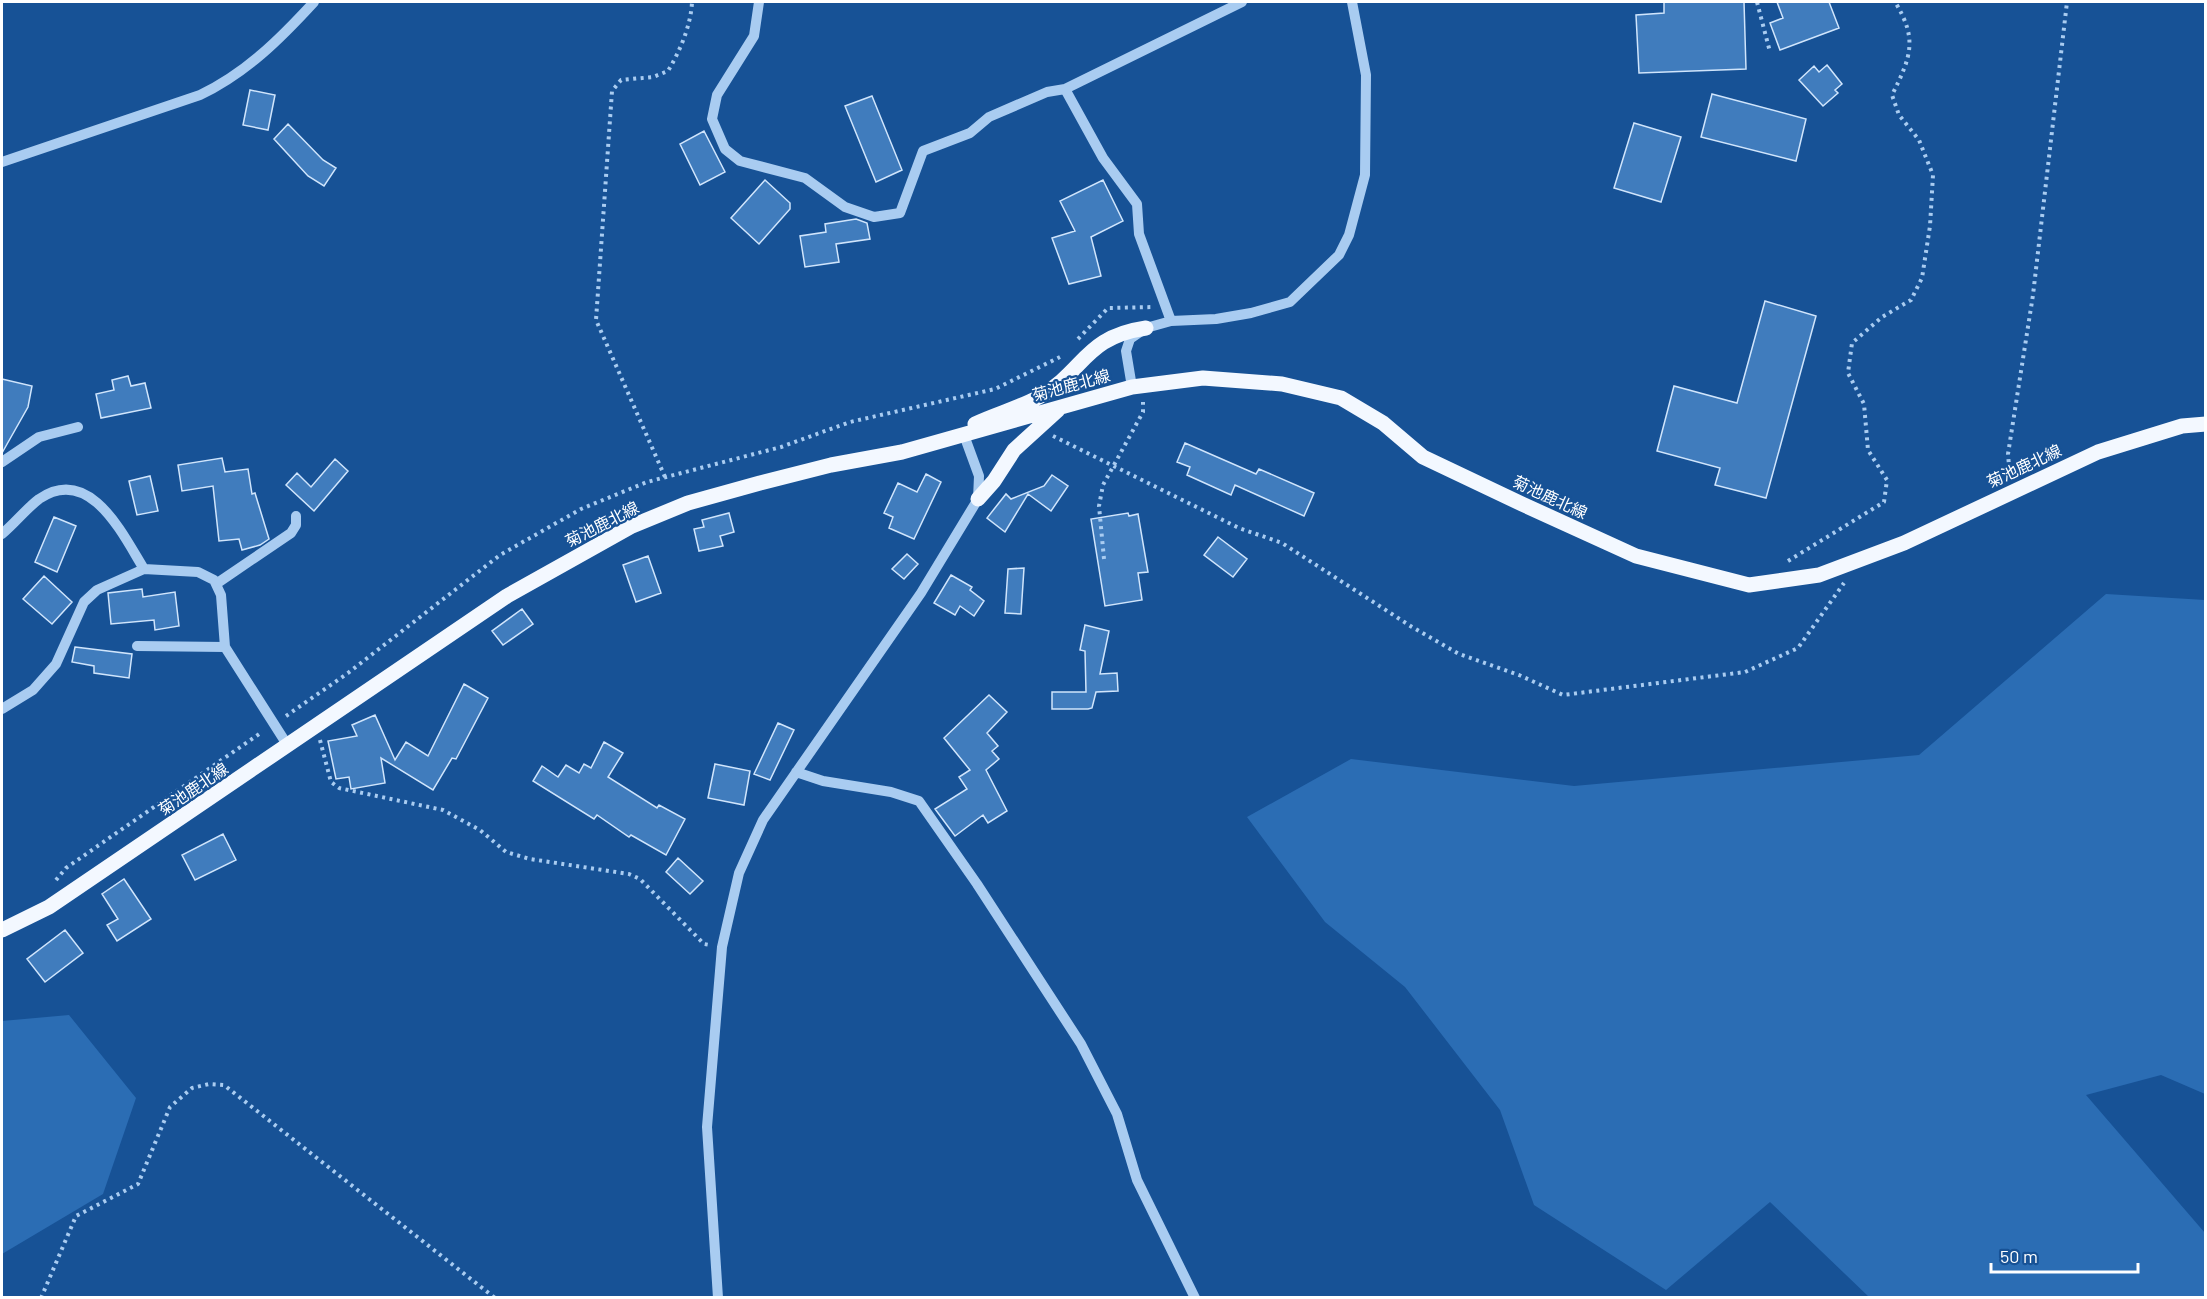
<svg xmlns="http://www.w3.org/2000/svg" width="2207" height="1299" font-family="Barlow,'Noto Sans JP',sans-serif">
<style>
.green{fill:#2b6db4}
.building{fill:#407cbd;stroke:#d0e5fc;stroke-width:1.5}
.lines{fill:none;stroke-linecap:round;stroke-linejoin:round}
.path{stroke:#a9ccf1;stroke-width:4;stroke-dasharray:3 4.5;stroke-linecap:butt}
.minor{stroke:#a9ccf1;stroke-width:10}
.major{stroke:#f3f8ff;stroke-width:15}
.labels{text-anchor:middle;stroke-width:4.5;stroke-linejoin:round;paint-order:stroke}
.street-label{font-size:16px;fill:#fff;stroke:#175296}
</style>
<rect width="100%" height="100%" fill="#175296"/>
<path class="green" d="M2106,594L2205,600V1094L2161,1075L2086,1095L2205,1233V1297H1869L1770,1202L1666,1290L1534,1205L1500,1110L1405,987L1325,922L1247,817L1351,759L1574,786L1919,755Z
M69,1015L136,1098L103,1194L2,1254V1021Z"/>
<path class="building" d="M1664,2H1744L1746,69L1639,73L1636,15L1664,13Z
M1777,2H1829L1839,28L1780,50L1770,23L1783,18Z
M1827,65L1842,84L1835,90L1838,93L1823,106L1799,80L1814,66L1819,72Z
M250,90L275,95L268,130L243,125Z
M1712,94L1806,119L1796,161L1701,137Z
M872,96L902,170L876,182L845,106Z
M1634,123L1681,137L1661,202L1614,188Z
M288,124L323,160L336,168L324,186L308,176L274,139Z
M704,131L725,172L700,185L680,144Z
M765,180L790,203V209L759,244L731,218Z
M1103,180L1123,221L1091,237L1101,276L1069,284L1052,238L1075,231L1060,201Z
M856,219L867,223L870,239L836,244L839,262L805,267L800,236L826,232L825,224Z
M1765,301L1816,316L1766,498L1715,485L1720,468L1657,451L1674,386L1737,403Z
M128,376L131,386L145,383L151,408L101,418L96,394L114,390L112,380Z
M2,379L32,386L28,407L2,453Z
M1185,443L1256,474L1259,469L1314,493L1304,516L1235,485L1231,495L1187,475L1190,467L1177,462Z
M222,458L225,472L248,469L252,494L255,493L269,539L260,545L242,550L239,539L219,541L213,486L182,491L178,465Z
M335,459L348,471L314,511L286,485L297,473L311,487Z
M926,474L941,482L914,539L889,528L893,517L884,513L898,483L917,492Z
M1052,475L1068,486L1051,511L1028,494L1005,532L987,518L1006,494L1011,499L1044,486Z
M150,476L158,511L137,515L129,481Z
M729,513L734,532L720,536L723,546L699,551L694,529L704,527L702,520Z
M1128,513L1129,516L1138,514L1148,572L1138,573L1142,600L1105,606L1091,519Z
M54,517L76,526L57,572L35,562Z
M1218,537L1247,559L1233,577L1204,555Z
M907,554L918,564L904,579L892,569Z
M648,556L661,593L636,602L623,565Z
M1024,568L1021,614L1005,613L1008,569Z
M951,575L972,587L970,590L984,601L974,616L960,606L955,615L934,603Z
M44,576L72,602L52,624L23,599Z
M142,589L143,597L175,592L179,626L155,630L154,620L111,624L108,593Z
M522,609L533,624L503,645L492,631Z
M1085,625L1109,631L1100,674L1117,673L1118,691L1096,692L1092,708L1088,709H1052V692H1086L1085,651L1080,650Z
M75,647L132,654L129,678L94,673V666L72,662Z
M464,684L488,698L456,759L452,758L433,790L381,758L385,783L351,789L349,777L336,779L328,741L357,736L352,725L375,715L395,760L406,742L428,756Z
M989,695L1007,712L987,733L998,746L992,751L999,759L986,770L1007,811L988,823L983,815L955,836L935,809L967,789L959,777L970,770L944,738Z
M778,723L794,730L770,780L754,774Z
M604,742L623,753L608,777L657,808L659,805L685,819L666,855L631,835L629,837L597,815L594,819L533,781L542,766L558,777L566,765L579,773L584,764L591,768Z
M715,764L750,771L744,805L708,798Z
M223,834L236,860L195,880L182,855Z
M678,858L703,881L690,894L666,872Z
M124,879L151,919L117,941L107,925L118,919L102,894Z
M65,930L83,953L45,982L27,959Z"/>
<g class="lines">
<path class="path" d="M1757,2L1770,52
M1078,339L1108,308L1153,307
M1053,436L1239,528L1282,543L1412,627L1459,654L1519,675L1563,695L1745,672L1798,648L1844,583
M665,477L596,320L612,91L621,80L653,77L668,71C680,51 691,25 692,2
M2010,477L2008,454L2033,295L2067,2
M1104,559L1099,506L1103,485L1143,412V402
M1788,561L1884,502L1887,480L1868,450L1864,404L1848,373L1852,343L1882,317L1911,300L1922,278L1930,226L1933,175L1919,140L1899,115L1892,95C1911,57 1918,39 1895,2
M286,716L348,673L500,555L581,509L647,482L781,447L850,422L995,389L1060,357
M320,740L331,782L339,788L443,810L480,830L506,852L530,859L629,874L640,879L704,944L710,945
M56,880L66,868L262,732
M41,1298L76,1216L138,1184L170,1107L192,1088L209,1084L224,1085L495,1298"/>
<path class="minor" d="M759,2L754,36L717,95L712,119L725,149L740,161L805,178L845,207L874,217L900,213L923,151L970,133L989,117L1047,92L1065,89L1242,2
M1065,89L1103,158L1137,204L1139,234L1171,321
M2,162L200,95C246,73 280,39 314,2
M1132,387L1126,351L1130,339L1146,328L1171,321L1216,319L1251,313L1290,302L1339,255L1349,235L1365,175L1366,75L1352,2
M2,462L39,437L78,427
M2,534C15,523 26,509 39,499C90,464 123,535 144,569L198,572L214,580L221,595L225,647L288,746
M216,584L291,533L296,525V516
M137,646L225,647
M2,709L33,690L56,664L84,602L97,590L144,569
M796,772L823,781L891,792L919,801L977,884L1081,1044L1117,1114L1137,1180L1195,1298
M718,1298L707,1127L722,947L739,873L763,820L921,593L978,499L979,476L964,435"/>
<path class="major" d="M975,424C996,414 1019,408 1039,397C1085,371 1084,337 1146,328
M978,499L994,481L1014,450L1058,410
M2,930L49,907L507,596L632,526L688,503L760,483L831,465L902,452L1132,387L1203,378L1282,384L1341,398L1383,423L1423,457L1522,504L1636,556L1749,585L1819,575L1904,543L2098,452L2182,426L2206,424"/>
</g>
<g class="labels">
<g class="street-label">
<text transform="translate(1071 385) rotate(-15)" y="6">菊池鹿北線</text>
<text transform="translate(2024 466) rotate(-25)" y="6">菊池鹿北線</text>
<text transform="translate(1550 497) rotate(25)" y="6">菊池鹿北線</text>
<text transform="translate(602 524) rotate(-27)" y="6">菊池鹿北線</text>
<text transform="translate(193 789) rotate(-34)" y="6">菊池鹿北線</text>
</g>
</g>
<rect width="2207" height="1299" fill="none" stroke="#ffffff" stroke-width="6"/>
<path d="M1991 1263v9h147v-9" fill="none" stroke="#ffffff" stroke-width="3"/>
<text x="2000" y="1263" font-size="18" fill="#ffffff" stroke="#175296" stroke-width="4.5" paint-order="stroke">50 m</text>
</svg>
